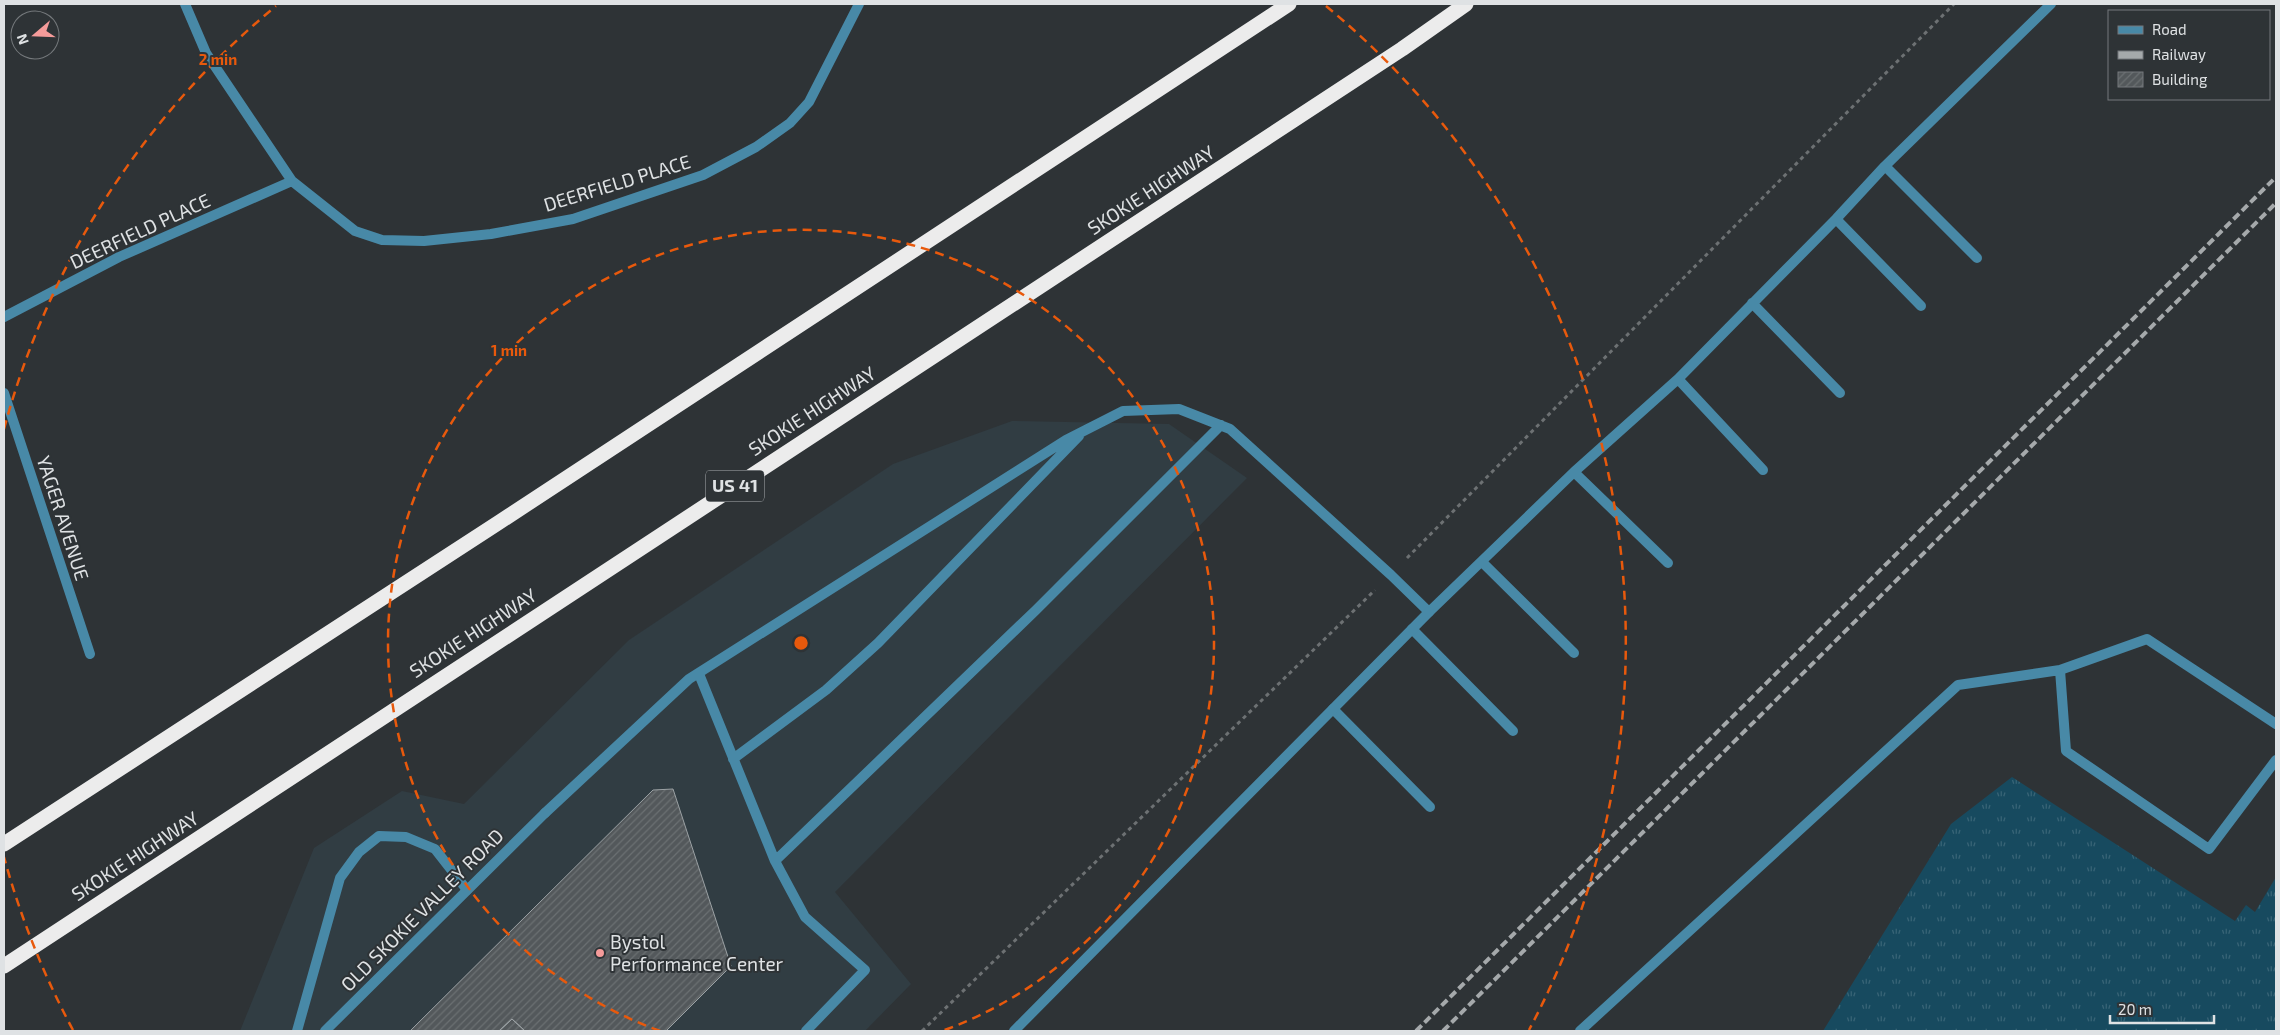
<svg xmlns="http://www.w3.org/2000/svg" width="2280" height="1035" font-family="'Exo 2',sans-serif">
<style>
.built{fill:#313d43}
.grass{fill:url(#grass-tufts)}
.building{fill:url(#building-hatch);stroke:#9ba1a4}
.lines{fill:none;stroke-linecap:round;stroke-linejoin:round}
.path{stroke:#6d7173;stroke-width:3;stroke-dasharray:4 4;stroke-linecap:butt}
.service{stroke:#4889a7;stroke-width:10}
.minor{stroke:#4889a7;stroke-width:10}
.motorway{stroke:#ececec;stroke-width:15}
.rail{stroke:#a5a9ab;stroke-width:4;stroke-dasharray:8 4;stroke-linecap:butt}
.ring{fill:none;stroke:#e8590c;stroke-width:2.5;stroke-dasharray:9 6}
.poi-dot{fill:#f59b9a;stroke:#2e3336;stroke-width:2}
.labels{text-anchor:middle;stroke-width:4;stroke-linejoin:round;paint-order:stroke}
.shield{fill:#2e3336;stroke:#aaaeb0;stroke-width:1}
.shield-label{font-size:18px;font-weight:bold;fill:#dfe2e4}
.street-label{font-size:19px;fill:#dfe2e4;stroke:#2e3336}
.poi-label{font-size:19px;fill:#dfe2e4;stroke:#2e3336;text-anchor:start}
.centre{fill:#e8590c;stroke:#2e3336;stroke-width:2.5}
.ring-label{font-size:15px;text-anchor:middle;font-weight:bold;fill:#e8590c;stroke:#2e3336;stroke-width:4;stroke-linejoin:round;paint-order:stroke}
</style>
<defs>
<pattern id="grass-tufts" width="24" height="20" patternUnits="userSpaceOnUse" patternTransform="scale(1.25)"><rect width="24" height="20" fill="#174a5f"/><path d="M3 7l-1-3M5 7V3M7 7l1-3M15 17l-1-3M17 17v-4M19 17l1-3" fill="none" stroke="#386476"/></pattern>
<pattern id="building-hatch" width="6" height="6" patternUnits="userSpaceOnUse" patternTransform="scale(1.25)"><rect width="6" height="6" fill="#53585b"/><path d="M-1 1l2-2M0 6l6-6M5 7l2-2" fill="none" stroke="#6b7072"/></pattern>
</defs>
<rect width="100%" height="100%" fill="#2e3336"/>
<path class="built" d="M1012,421L1169,424L1247,478L835,892L911,984L865,1031H240L314,848L402,791L464,804L629,640L893,464Z"/>
<path class="grass" d="M2012,777L2235,921L2246,905L2255,912L2276,877V1031H1823L1951,824Z"/>
<path class="building" d="M673,789L731,966L666,1031H525L512,1019L499,1031H410L653,790Z
M512,1019L525,1031H499Z"/>
<g class="lines">
<path class="path" d="M1407,558L1954,4
M922,1031L1375,590"/>
<path class="service" d="M1885,166L1977,258
M1836,219L1921,306
M1752,303L1840,393
M1678,379L1763,470
M1574,472L1668,563
M1482,562L1574,653
M1412,629L1513,731
M2060,670L2066,751L2209,849L2276,760
M699,674L775,861L1036,610L1221,425
M1333,709L1430,807
M733,759L826,690L878,643L1079,436
M545,813L689,679L1066,440L1123,411L1179,409L1230,429L1391,575L1429,612L1574,472L1678,379L1836,219L1885,166L2051,4
M775,861L805,917L865,970L806,1031
M297,1031L340,878L359,852L379,836L406,837L435,849L467,890
M1580,1031L1958,685L2060,670L2147,639L2276,724"/>
<path class="minor" d="M185,4L206,53L292,181L355,231L382,240L424,241L491,234L573,219L703,175L756,147L790,123L809,102L859,4
M4,317L119,257L292,181
M4,393L90,654
M325,1031L545,813
M1014,1031L1429,612"/>
<path class="motorway" d="M4,844L498,523L1289,4
M4,966L1402,49L1466,4"/>
<path class="rail" d="M1416,1031L2276,177
M1443,1031L2276,203"/>
</g>
<g class="ring">
<path d="M660 1031A413 413 0 1 1 942 1031"/>
<path d="M73 1030A825 825 0 0 1 4 857M4 429A825 825 0 0 1 276 6M1326 6A825 825 0 0 1 1529 1030"/>
</g>
<circle class="poi-dot" cx="600" cy="953" r="5"/>
<g class="labels">
<rect class="shield" x="706" y="470.5" width="58" height="31" rx="4"/>
<g class="shield-label">
<text x="735" y="492">US 41</text>
</g>
<g class="street-label">
<text transform="translate(617 183) rotate(-17)" y="7">DEERFIELD PLACE</text>
<text transform="translate(1151 190) rotate(-33)" y="7">SKOKIE HIGHWAY</text>
<text transform="translate(140 231) rotate(-25)" y="7">DEERFIELD PLACE</text>
<text transform="translate(812 411) rotate(-33)" y="7">SKOKIE HIGHWAY</text>
<text transform="translate(63 518) rotate(72)" y="7">YAGER AVENUE</text>
<text transform="translate(473 633) rotate(-33)" y="7">SKOKIE HIGHWAY</text>
<text transform="translate(135 856) rotate(-33)" y="7">SKOKIE HIGHWAY</text>
<text transform="translate(422 910) rotate(-45)" y="7">OLD SKOKIE VALLEY ROAD</text>
</g>
<g class="poi-label">
<text x="610" y="949">Bystol<tspan x="610" dy="22">Performance Center</tspan></text>
</g>
</g>
<circle cx="801" cy="643" r="8" class="centre"/>
<g class="ring-label">
<text x="218" y="65">2 min</text>
<text x="509" y="356">1 min</text>
</g>
<rect width="2280" height="1035" fill="none" stroke="#dfe2e4" stroke-width="10"/>
<rect x="2108" y="10" width="162" height="90" fill="#2e3336" stroke="#75797c"/>
<rect x="2118" y="26" width="25" height="8" fill="#4889a7" stroke="#75797c"/>
<text x="2152" y="35" font-size="15" fill="#dfe2e4">Road</text>
<rect x="2118" y="51" width="25" height="8" fill="#a5a9ab" stroke="#75797c"/>
<text x="2152" y="60" font-size="15" fill="#dfe2e4">Railway</text>
<rect x="2118" y="72" width="25" height="15" fill="url(#building-hatch)" stroke="#75797c"/>
<text x="2152" y="85" font-size="15" fill="#dfe2e4">Building</text>
<g transform="translate(35 35) rotate(251)"><circle r="24" fill="#2e3336" stroke="#75797c"/>
<path d="M0-4L9 19L0 12L-9 19Z" fill="#f59b9a"/>
<text y="-8" font-size="14" font-weight="bold" text-anchor="middle" fill="#dfe2e4">N</text>
</g>
<path d="M2110 1015v8h104v-8" fill="none" stroke="#dfe2e4" stroke-width="2.5"/>
<text x="2118" y="1015" font-size="15" fill="#dfe2e4" stroke="#2e3336" stroke-width="4" paint-order="stroke">20 m</text>
</svg>
